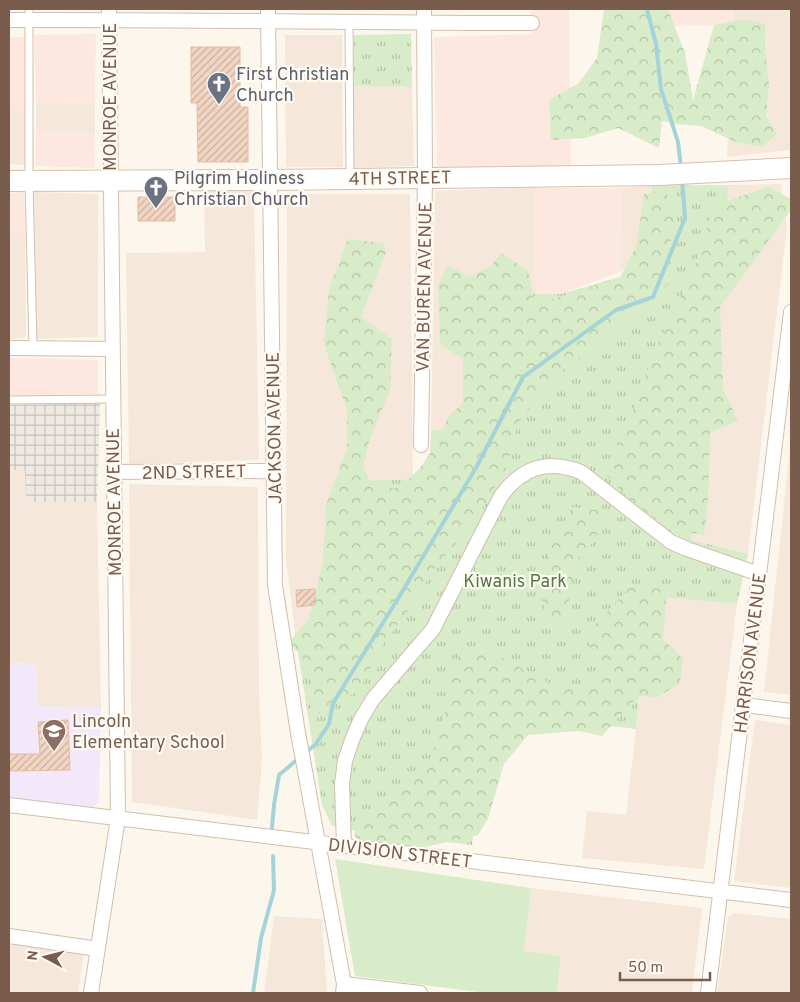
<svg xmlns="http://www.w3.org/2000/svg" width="800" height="1002" font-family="Overpass,sans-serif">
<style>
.residential{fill:#f5e8da}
.commercial{fill:#fde8e0}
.industrial{fill:url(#industrial-grid)}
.education{fill:#f3e8fa}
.grass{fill:url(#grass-tufts)}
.forest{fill:url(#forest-crowns)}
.garden{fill:#d8ecc9}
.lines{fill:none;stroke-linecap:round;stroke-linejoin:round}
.stream{stroke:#a5d3da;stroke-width:4}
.building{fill:url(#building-hatch);stroke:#e6bba3}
.lane-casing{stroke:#d1beb0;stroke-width:9}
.street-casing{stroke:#d1beb0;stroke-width:16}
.secondary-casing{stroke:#d6c0b0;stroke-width:22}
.lane{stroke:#fff;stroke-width:7}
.street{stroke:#fff;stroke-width:14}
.secondary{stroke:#fff;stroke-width:20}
.labels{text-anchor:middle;stroke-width:4.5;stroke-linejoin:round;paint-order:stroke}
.worship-label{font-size:18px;fill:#5b616d;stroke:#fffaf3;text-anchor:start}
.street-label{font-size:18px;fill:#7a5c4d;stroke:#fffaf3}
.park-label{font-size:18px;fill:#537a41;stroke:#fffaf3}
.education-label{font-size:18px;fill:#785e54;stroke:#fffaf3;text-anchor:start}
</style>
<defs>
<pattern id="industrial-grid" width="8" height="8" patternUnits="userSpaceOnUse" patternTransform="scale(1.25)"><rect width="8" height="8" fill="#efe9e4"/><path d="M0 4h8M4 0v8" fill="none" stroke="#c7c0bb"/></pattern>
<pattern id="grass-tufts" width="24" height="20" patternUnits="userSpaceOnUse" patternTransform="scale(1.25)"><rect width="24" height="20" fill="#d8ecc9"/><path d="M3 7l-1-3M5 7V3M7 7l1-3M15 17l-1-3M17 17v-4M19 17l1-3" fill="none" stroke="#b4c2a5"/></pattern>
<pattern id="forest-crowns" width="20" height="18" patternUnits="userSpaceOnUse" patternTransform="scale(1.25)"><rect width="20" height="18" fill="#d8ecc9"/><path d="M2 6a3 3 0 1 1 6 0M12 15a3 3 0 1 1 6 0" fill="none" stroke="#b4c2a5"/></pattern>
<pattern id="building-hatch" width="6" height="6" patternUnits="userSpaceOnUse" patternTransform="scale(1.25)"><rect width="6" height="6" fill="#f3d5c3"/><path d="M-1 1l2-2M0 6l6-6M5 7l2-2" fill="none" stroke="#cab0a1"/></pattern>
</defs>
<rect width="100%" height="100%" fill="#fdf6ec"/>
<path class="residential" d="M733,9H791V150L727,157Z
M285,35H342L343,167H286Z
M353,86L412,87L414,166L351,168Z
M36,103L95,104V133L36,132Z
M9,111H26V165L9,164Z
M781,184L787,228L748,554L691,541L729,185Z
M652,185L651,218L646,257L619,272L622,188Z
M535,187L536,295L484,294L476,431L431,430L435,191Z
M204,190H254L259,460L129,464L126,253L205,252Z
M34,192L98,194V337L37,339Z
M287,194H410L413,479L330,636L295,633L286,560Z
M9,233H25L26,338L9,339Z
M791,438V695L764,692Z
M9,470H25L27,502H97L101,708L38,706L36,664L9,663Z
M129,484L258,487L259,690L262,761L257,820L132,802Z
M648,596L737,604L704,869L582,858L587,811L626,815L636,729Z
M755,720L791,725V888L734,881Z
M531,888L702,908L692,993H557L561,956L523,952Z
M735,913L791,919V993H717L728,917Z
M274,916L322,919L327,993H264Z
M9,944L84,951L78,993H9Z"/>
<path class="commercial" d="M463,9H578V10H569L571,166L437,168L434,37L532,34L531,10Z
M659,9H733L732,25L659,26Z
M96,34L95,104L36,103L34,35Z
M9,37H27L26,111H9Z
M36,132L95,133L94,168L35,166Z
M535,188H622L619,272L562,294L536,295Z
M24,192L25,233H9V193Z
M9,358L98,360V394L9,396Z"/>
<path class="industrial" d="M100,403L97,502H26L25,470H9V405Z"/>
<path class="education" d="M9,663L36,664L38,706L101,708L99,801L91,810L9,797Z"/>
<path class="grass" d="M411,34L412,87L353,86L354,35Z
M652,185H729L691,540L748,554L737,604L648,596L636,729L487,712L472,845L361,832L332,826L322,805L295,633L330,636L357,481L429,479L431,430H476L484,294H561L620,277L646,257L651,218Z"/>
<path class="forest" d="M604,9H668L685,53L693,100L714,25L746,19L765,24V49L769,84L766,116L777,134L762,147L736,142L701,126L676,124L662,121L659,148L618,128L585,138L551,140L549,100L579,83L597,58Z
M768,187L791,199V210L720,307L723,388L738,421L710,433L708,503L704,535L681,531L636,506L603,471L624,436L653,354L694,270L713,206Z
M665,192L676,207L670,247L672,281L622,324L557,375L518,423L508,462L476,521L436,566L412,605L378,652L359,691L319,713L303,659L289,642L309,619L323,562L326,505L347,449V410L324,344L329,289L348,239L383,243L386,251L361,317L392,339L390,390L369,442L363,467L373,488H400L420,468L439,440L448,417L463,403V359L440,344L438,285L448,265L469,277L491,266L501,253L528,271L535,305L620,277L636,247L644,194Z
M572,507L604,511L596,539L574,563L571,593L565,622L550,626L539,592L548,552Z
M630,587L667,589L663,639L683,659L680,683L658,697L638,696L602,736L579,731L528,735L504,764L488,819L478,835L420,848L357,840L354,834L359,823L372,809L429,764L446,709L459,651L497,655L563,691L605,679L585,636Z"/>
<path class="garden" d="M335,859L531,888L524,951L561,956L557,993H486L355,976Z"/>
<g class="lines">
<path class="stream" d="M647,9L656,44L661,89L678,142L681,167
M305,753L315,745L329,724L333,703L399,597L477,466L523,377L616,310L653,297L685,218L682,179
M272,828L274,805L279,775L299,758
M253,993L261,938L274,890L273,856"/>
</g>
<path class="building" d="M191,47H240V107H248V162H198L197,103H191Z
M138,197H175V221H138Z
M315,589V605L297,607L296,590Z
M68,720L70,770L9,771V754H40L38,722Z"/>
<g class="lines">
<defs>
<path id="lane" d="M29,9V182L33,348
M349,23L350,177
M9,400L113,399"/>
<path id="street" d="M268,9L275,585L298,733L344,984L343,993
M9,20C183,19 358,23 532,23
M9,348L113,349
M421,445L425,177L424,9
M114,472L274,471
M744,705L791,711
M9,805L791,900
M344,846L342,784L345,761L352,740L361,719L373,699L433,629L501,496C522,467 548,459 581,472L671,542L687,549L759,574
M9,936L98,949
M344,984L420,993
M91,993L118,818L109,9
M708,993L791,312"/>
<path id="secondary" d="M9,181L271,180L659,175L791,168"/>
</defs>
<use href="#lane" class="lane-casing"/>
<use href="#street" class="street-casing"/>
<use href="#secondary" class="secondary-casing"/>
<use href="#lane" class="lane"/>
<use href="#street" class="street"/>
<use href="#secondary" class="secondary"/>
</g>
<defs>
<symbol id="church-pin" viewBox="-11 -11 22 30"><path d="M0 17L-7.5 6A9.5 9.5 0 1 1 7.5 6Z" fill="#6b7280" stroke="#fffaf3"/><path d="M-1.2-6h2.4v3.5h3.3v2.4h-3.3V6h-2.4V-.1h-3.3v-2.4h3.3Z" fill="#fff"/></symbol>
<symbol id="school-pin" viewBox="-11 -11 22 30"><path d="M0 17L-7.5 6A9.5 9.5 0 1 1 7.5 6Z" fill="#8d6e63" stroke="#fffaf3"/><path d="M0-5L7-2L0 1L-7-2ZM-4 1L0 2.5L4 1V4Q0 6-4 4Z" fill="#fff"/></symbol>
</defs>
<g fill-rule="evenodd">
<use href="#church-pin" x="205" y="70" width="28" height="38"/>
<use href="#church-pin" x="142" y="174" width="28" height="38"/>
<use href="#school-pin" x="40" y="717" width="28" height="38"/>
</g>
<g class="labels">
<g class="worship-label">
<text x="236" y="80">First Christian<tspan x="236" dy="21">Church</tspan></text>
<text x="174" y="184">Pilgrim Holiness<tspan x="174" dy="21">Christian Church</tspan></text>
</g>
<g class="street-label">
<text transform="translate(110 97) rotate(-90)" y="6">MONROE AVENUE</text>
<text transform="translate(400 178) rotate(-1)" y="6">4TH STREET</text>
<text transform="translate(424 287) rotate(-89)" y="6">VAN BUREN AVENUE</text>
<text transform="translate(274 428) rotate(-91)" y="6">JACKSON AVENUE</text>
<text transform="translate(194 472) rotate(-1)" y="6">2ND STREET</text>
<text transform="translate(114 502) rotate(-91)" y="6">MONROE AVENUE</text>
<text transform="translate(750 653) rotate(-83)" y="6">HARRISON AVENUE</text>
<text transform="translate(400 853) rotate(7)" y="6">DIVISION STREET</text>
</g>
<g class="park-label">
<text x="515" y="587">Kiwanis Park</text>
</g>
<g class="education-label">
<text x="72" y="727">Lincoln<tspan x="72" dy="21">Elementary School</tspan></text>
</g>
</g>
<rect width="800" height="1002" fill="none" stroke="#7a5c4d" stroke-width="20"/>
<g transform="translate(45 957) rotate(277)" stroke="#fffaf3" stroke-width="4" paint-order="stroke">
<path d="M0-4L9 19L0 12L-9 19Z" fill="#7a5c4d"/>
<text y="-8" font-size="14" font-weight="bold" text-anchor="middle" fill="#7a5c4d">N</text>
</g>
<path d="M620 972v8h90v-8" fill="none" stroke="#7a5c4d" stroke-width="2.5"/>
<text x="628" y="972" font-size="15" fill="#7a5c4d" stroke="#fffaf3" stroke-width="4" paint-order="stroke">50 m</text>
</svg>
